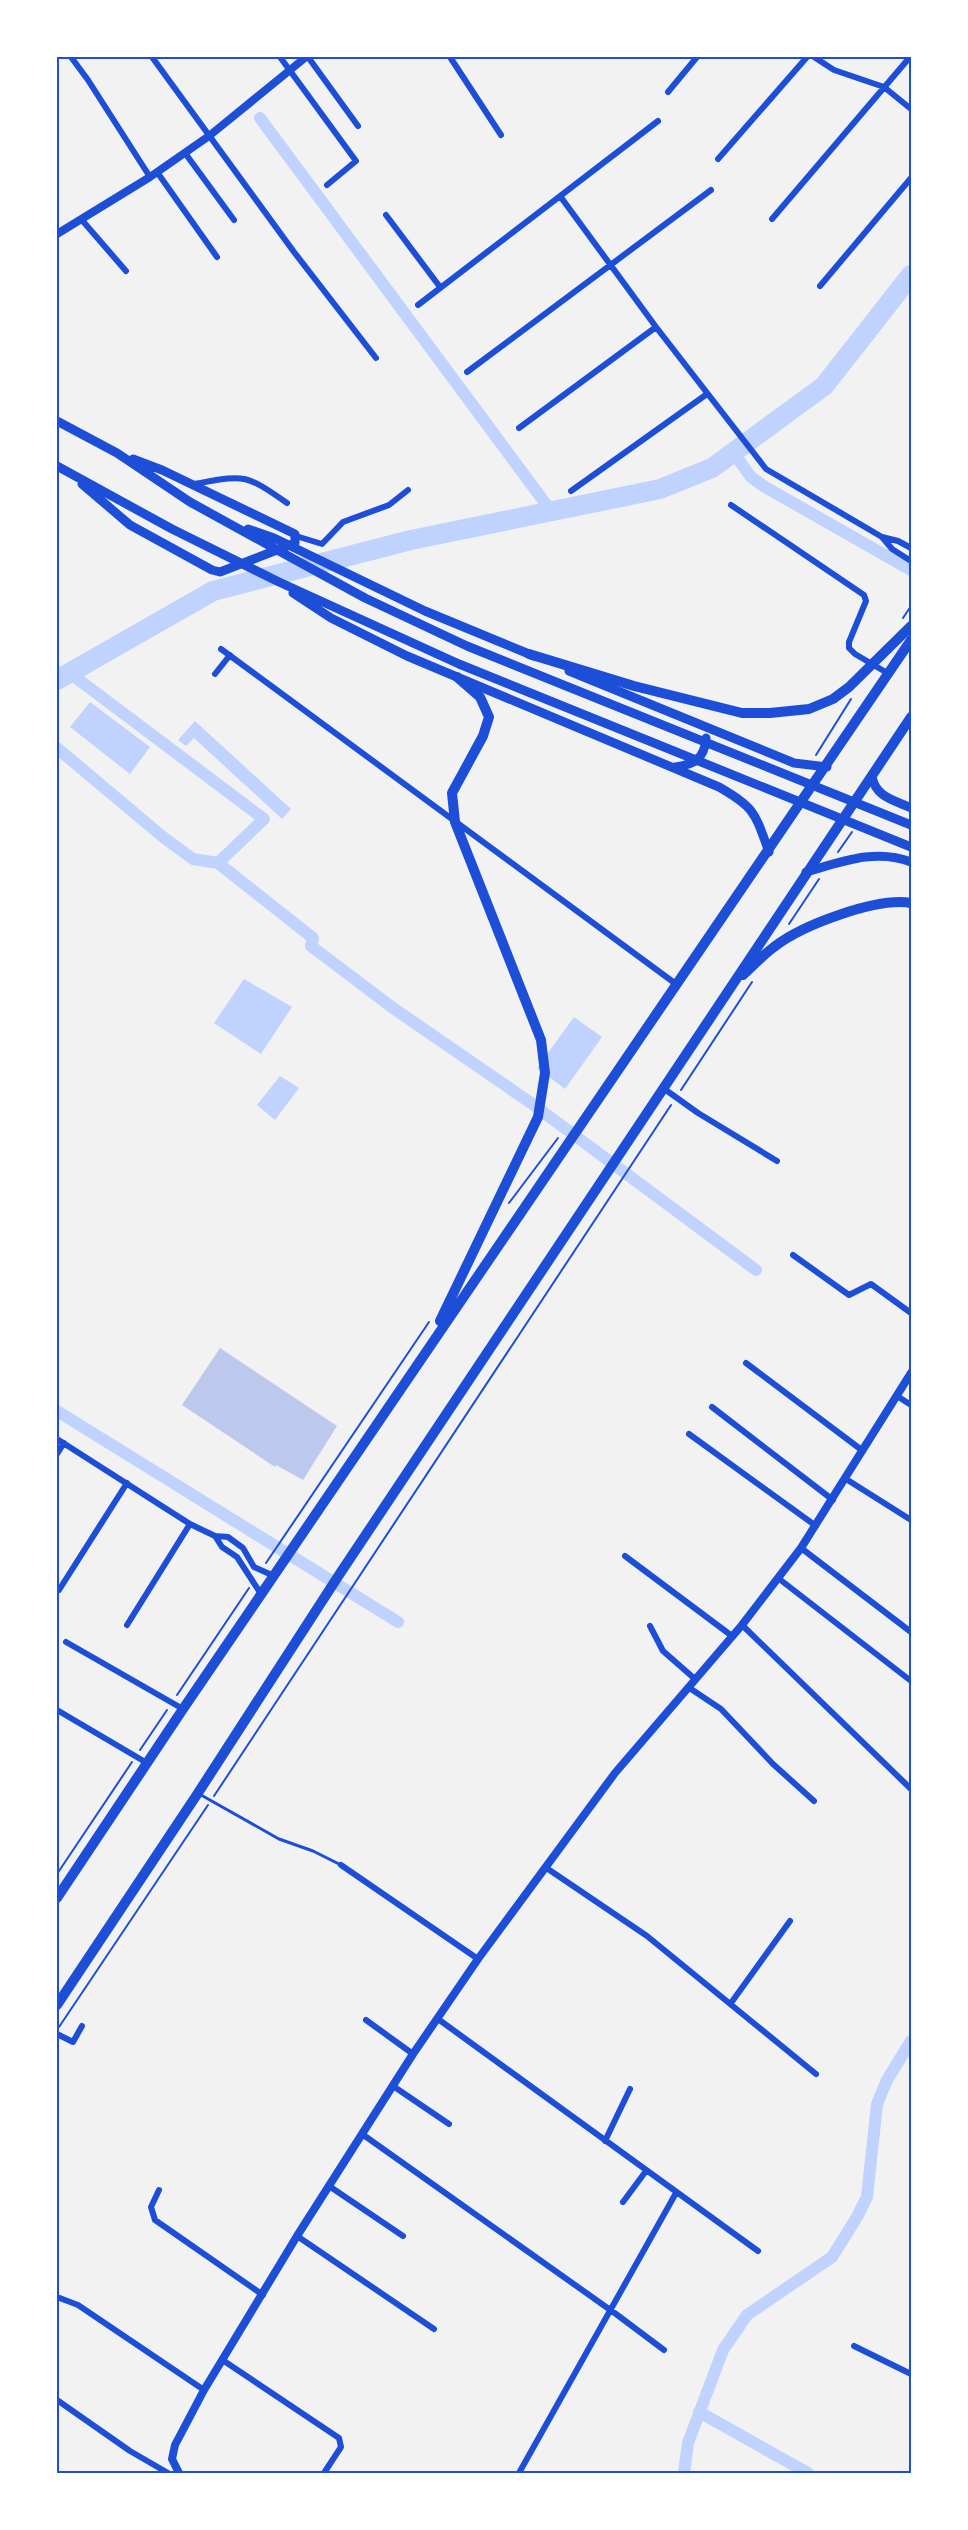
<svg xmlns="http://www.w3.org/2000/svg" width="968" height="2530" font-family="'Source Sans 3',sans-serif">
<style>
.water{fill:#bfd3fe}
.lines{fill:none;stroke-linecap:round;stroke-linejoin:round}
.canal{stroke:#bfd3fe;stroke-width:12}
.river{stroke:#bfd3fe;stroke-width:20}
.building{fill:#bdc9ec}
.path{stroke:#1d4ed8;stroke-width:2}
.service{stroke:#1d4ed8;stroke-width:3}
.minor{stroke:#1d4ed8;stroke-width:6}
.tertiary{stroke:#1d4ed8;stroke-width:8}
.secondary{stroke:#1d4ed8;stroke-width:9}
.primary{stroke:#1d4ed8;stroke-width:10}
.neatline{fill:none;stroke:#1d4ed8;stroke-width:2}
</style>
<rect width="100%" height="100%" fill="#f2f2f2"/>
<path class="water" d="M90,702L150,747L130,774L70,727Z
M195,721L291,809L282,819L194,738L186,746L178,740Z
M244,979L292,1007L261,1054L214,1023Z
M574,1017L602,1037L565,1089L537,1068Z
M280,1076L299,1088L275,1120L257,1105Z"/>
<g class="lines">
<path class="canal" d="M260,118L551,511
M733,452L751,477L765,487L911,570
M71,674L264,819L218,863L313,938L311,946L393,1008L531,1103L756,1270
M57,748L163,837L193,859L218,863
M57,1411L398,1622
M699,2412L808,2473
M684,2473L688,2443L723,2350L747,2315L832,2257L857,2217L867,2197L877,2104L887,2080L911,2041"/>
<path class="river" d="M57,680L213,591L411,540L660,489L712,468L824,386L911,275"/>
</g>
<path class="building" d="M220,1348L337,1426L303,1480L276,1465L275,1467L182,1405Z"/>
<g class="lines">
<path class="path" d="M903,618L911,606
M816,755L851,699
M838,852L852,832
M789,924L819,879
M681,1090L752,982
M509,1203L558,1138
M266,1563L429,1322
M177,1695L249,1588
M140,1750L167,1710
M214,1796L671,1105
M57,1874L132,1762
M59,2027L208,1805"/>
<path class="service" d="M201,1795L279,1839L313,1851L341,1865"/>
<path class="minor" d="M71,57L88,80L150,177
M152,57L294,252L376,358
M280,57L356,161L327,185
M308,57L358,126
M450,57L501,135
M814,57L834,70L884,87L911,109
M668,92L697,57
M185,153L234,220
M718,159L807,57
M157,172L217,257
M560,196L656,327L766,469L882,537
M386,215L440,287
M81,219L126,271
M772,219L910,57
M820,286L911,178
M418,305L658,121
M467,372L711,190
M519,428L656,327
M194,484C245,475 244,473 287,503
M571,491L707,394
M731,505L864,595L866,601L849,642V648L855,654L889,674
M296,536L322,544L343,522L389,505L408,490
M911,548L898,541L882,537L892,549L911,561
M221,649L676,984
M215,674L230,655
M663,1088L698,1113L777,1161
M793,1255L849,1295L871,1284L911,1313
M746,1363L863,1451
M897,1396L911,1405
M712,1407L833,1500
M689,1434L816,1526
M57,1439L190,1524L215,1536L228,1537L243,1548L254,1567L274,1576
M57,1454L64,1443
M846,1479L911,1520
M215,1536L222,1547L237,1557L261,1594
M801,1548L911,1632
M625,1556L732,1636
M778,1578L911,1681
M59,1590L127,1483
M127,1625L190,1524
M742,1625L911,1789
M650,1626L663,1651L695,1679
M66,1642L183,1709
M688,1687L721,1709L773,1764L814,1801
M57,1710L147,1763
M341,1865L478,1959
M545,1867L647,1936L816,2074
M731,2003L790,1921
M438,2019L758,2251
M366,2020L413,2054
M57,2034L73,2042L82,2026
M393,2086L449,2124
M362,2134L616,2314L664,2350
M605,2141L630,2089
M329,2186L403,2236
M159,2190L151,2207L155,2220L263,2295
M623,2202L646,2171
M297,2236L434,2329
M57,2297L78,2305L204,2390
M854,2346L911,2374
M224,2361L339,2438L341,2447L324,2473
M57,2400L130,2451L168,2473
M519,2473L676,2193"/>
<path class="tertiary" d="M57,234L150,177L209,136L306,57
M179,2473L172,2459L175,2445L204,2390L297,2236L413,2054L478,1959L615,1773L742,1625L801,1548L911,1373"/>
<path class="secondary" d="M57,421L117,453L190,502L270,546L365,598L467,646L911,825
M57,466L172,529L279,582L459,664L911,847
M82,484L130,525L212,570L220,572L295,543V534L162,470L133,459
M248,529L274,538L425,611L534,656
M293,593L331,618L407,656L719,787C756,808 755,814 769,852
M569,671L794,763L827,767
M675,767C694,765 705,758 706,738
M872,776C875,797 894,800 911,808
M806,872C841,862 876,848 911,862"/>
<path class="primary" d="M529,654L634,686L742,713H770L809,709L833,699L849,687L911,626
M743,975C753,966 763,955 774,947C802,925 877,897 911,903
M440,1321L538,1117L545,1073L541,1040L455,822L452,793L483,736L489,717L480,697L457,677
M57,1898L183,1709L911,640
M57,2005L198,1793L339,1575L911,717"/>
</g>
<rect width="968" height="2530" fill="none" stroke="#ffffff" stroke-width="117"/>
<rect x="58" y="58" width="852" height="2414" class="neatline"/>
</svg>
